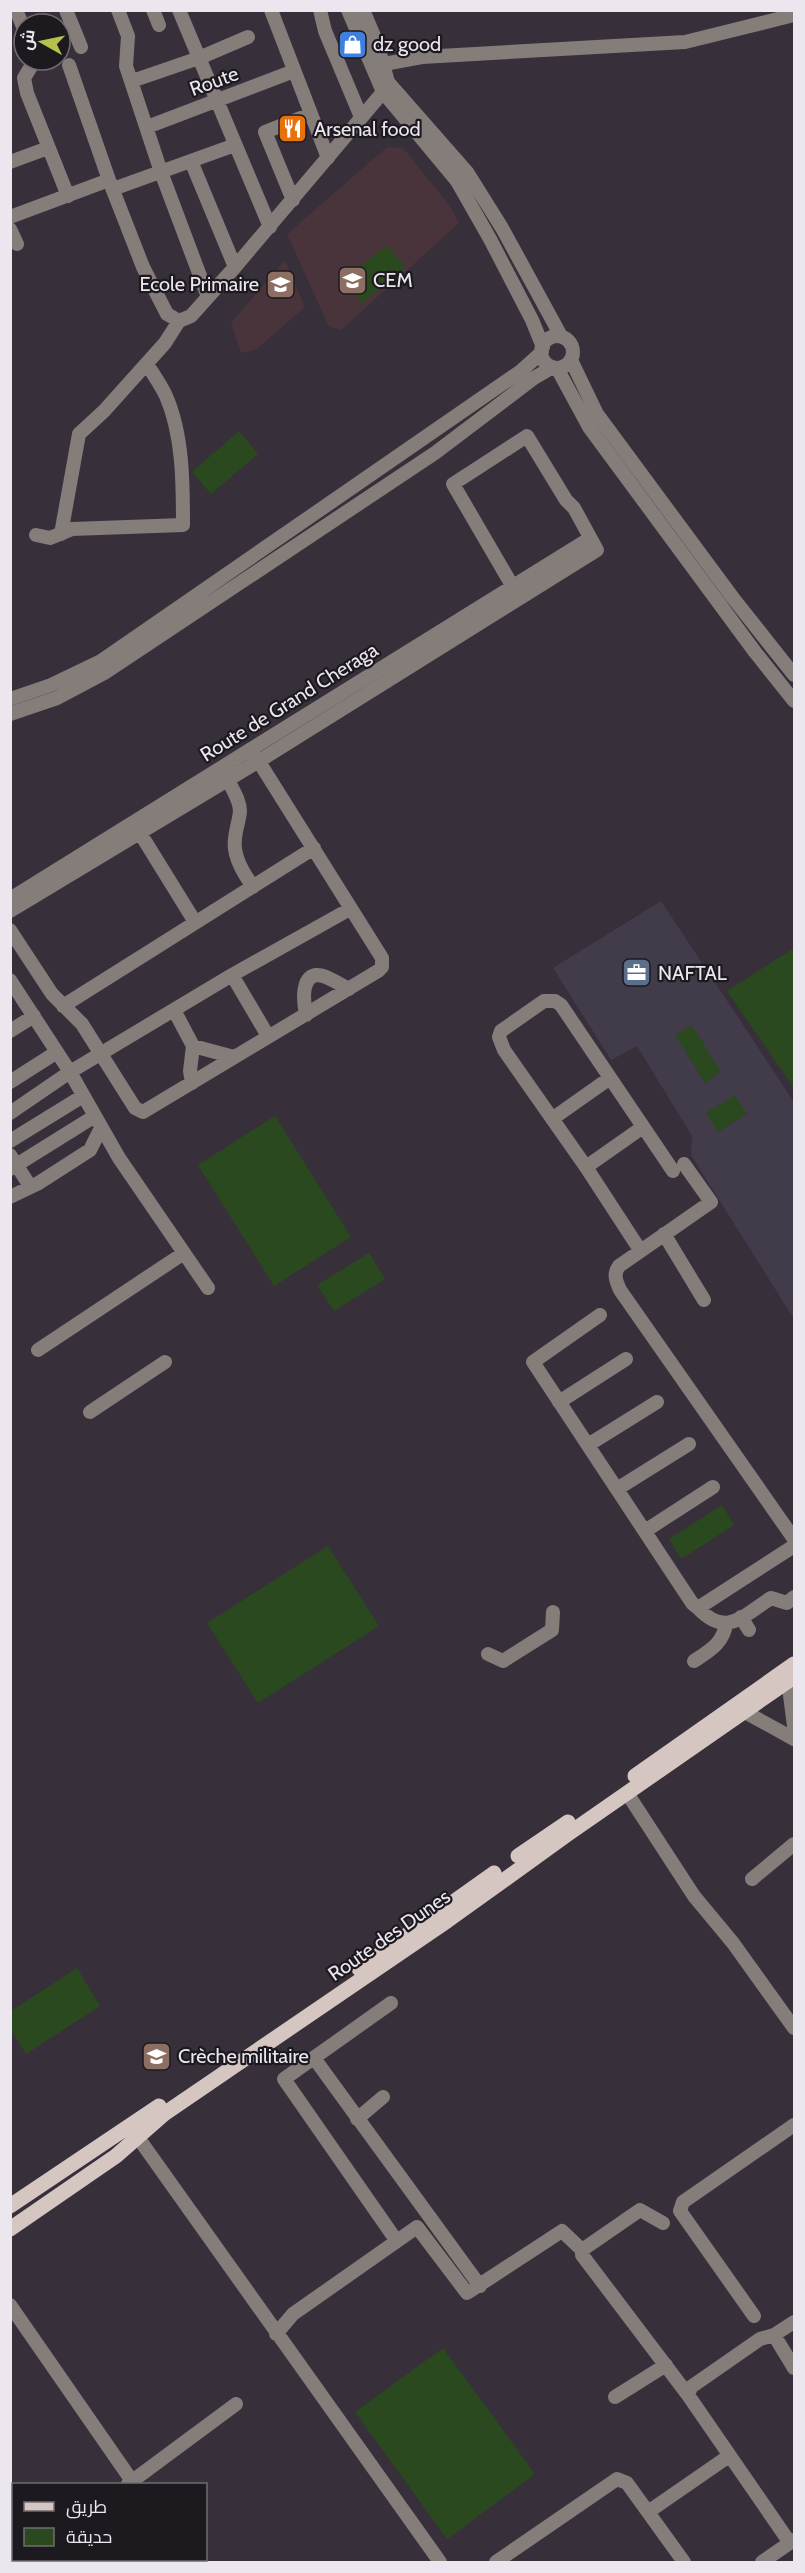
<svg xmlns="http://www.w3.org/2000/svg" width="805" height="2573" font-family="Cabin,Cairo,sans-serif">
<style>
.industrial{fill:#423b4a}
.education{fill:#48343a}
.green{fill:#2b491e}
.lines{fill:none;stroke-linecap:round;stroke-linejoin:round}
.minor{stroke:#847d7a;stroke-width:14}
.major{stroke:#d5c6c1;stroke-width:15}
.labels{text-anchor:middle;stroke-width:4.5;stroke-linejoin:round;paint-order:stroke}
.poi-label{font-size:20px;fill:#ece7ef;stroke:#1d1a1f;text-anchor:start}
.street-label{font-size:20px;fill:#ece7ef;stroke:#1d1a1f}
</style>
<rect width="100%" height="100%" fill="#37303b"/>
<path class="industrial" d="M661,901L794,1102V1319L691,1155L692,1136L637,1046L611,1060L553,968Z"/>
<path class="education" d="M387,147L403,148L450,206L459,223L341,330L329,327L287,234Z
M285,260L305,307L257,349L241,353L231,323Z"/>
<path class="green" d="M387,245L405,267L362,303L343,280Z
M239,431L258,454L211,494L192,472Z
M794,948V1088L727,991Z
M692,1025L721,1072L705,1083L675,1035Z
M735,1095L747,1114L718,1132L706,1113Z
M275,1116L351,1237L274,1286L198,1165Z
M369,1253L385,1279L334,1311L317,1285Z
M722,1505L734,1525L681,1559L669,1539Z
M328,1546L379,1626L258,1703L207,1623Z
M77,1968L100,2006L26,2054L11,2030V2011Z
M443,2348L535,2474L447,2539L355,2412Z"/>
<g class="lines">
<path class="minor" d="M16,10L24,29
M66,10L81,47
M118,10L128,36L126,66L161,172L208,297
M153,10L159,25
M179,10L270,227
M271,10L328,158
M320,10L325,31L361,117
M348,10L383,92L457,181L490,239L532,320L543,347
M363,10L377,43L388,82L467,172L502,228L561,336
M35,60L24,78L27,93L68,196
M384,64L422,57L685,42L794,15
M69,65L109,180L143,267L167,314L179,321L191,316L235,267L383,92L388,82
M132,81L199,58L248,37
M147,127L294,71
M191,161L235,267
M10,162L48,148
M113,189L235,145
M293,200L265,132L311,114
M10,217L109,180
M10,229L17,244
M541 352a16 16 0 1 1 32 0a16 16 0 1 1-32 0Z
M571,360L597,414L733,598L794,675
M557,368L589,427L755,652L794,701
M61,534L79,434L104,411L165,343L179,321
M36,535L50,538L72,529L183,525C183,483 183,435 166,396C161,385 153,374 147,364
M10,699L51,685L101,661L521,371L542,352
M10,714L57,698L106,672L435,453L534,378L553,367
M228,780C232,789 240,800 240,811C239,824 233,835 235,849C237,863 245,875 253,887
M140,833L195,922
M10,899L589,539
M10,911L259,761L597,550L574,508L566,500L527,436L453,484L513,587
M10,930L52,994L82,1024L135,1108L143,1112L378,971L382,967V958L251,749
M232,975L268,1036
M10,980L70,1072L119,1158L208,1288
M63,1006L314,848
M174,1010L193,1046L190,1071L192,1083
M306,1015C304,1005 300,978 316,975C326,974 340,985 349,989
M10,1031L34,1016
M193,1046L234,1057
M10,1082L57,1052
M10,1113L70,1072L232,975L350,909
M552,1119L610,1078
M10,1141L83,1096
M10,1155L30,1186
M684,1164L711,1202L619,1266C613,1274 616,1281 620,1290L794,1539
M586,1167L643,1127
M10,1169L95,1116
M10,1197L37,1184L90,1150L101,1128
M664,1234L704,1300
M640,1250L586,1167L504,1050L499,1037L501,1031L544,1001H555L561,1005L673,1171
M600,1315L533,1362L692,1603L698,1608L794,1546
M38,1350L184,1253
M559,1402L626,1359
M90,1412L165,1362
M588,1445L657,1402
M617,1489L689,1444
M645,1531L713,1487
M698,1608C726,1638 743,1616 771,1598L787,1603L794,1597
M741,1617L749,1630
M488,1654L503,1661L552,1630L553,1612
M694,1661C709,1651 724,1643 726,1623
M787,1672L794,1726
M745,1712L794,1739
M627,1793L694,1896L733,1943L794,2028
M752,1879L794,1844
M391,2003L284,2079L396,2240
M314,2058L480,2286
M357,2119L383,2097
M132,2129L440,2562
M582,2250L640,2210L663,2223
M10,2305L132,2481
M754,2316L680,2211L683,2202L794,2125
M276,2334L293,2314L417,2227L467,2293L562,2231L582,2250V2255L688,2395
M774,2335L794,2368
M615,2397L666,2365
M128,2484L236,2404
M648,2512L729,2456
M790,2543L688,2395L691,2387L760,2339L774,2335L794,2322
M42,2562L45,2560
M496,2562L617,2479L627,2483L684,2562
M762,2562L794,2540"/>
<path class="major" d="M635,1776L794,1664
M518,1856L568,1822
M359,1969L494,1873
M10,2206L159,2106
M10,2229L116,2156L164,2114L447,1921L568,1834L794,1677"/>
</g>
<defs>
<symbol id="shop-square" viewBox="-11 -11 22 22"><rect x="-9" y="-9" width="18" height="18" rx="4" fill="#3f7fe0" stroke="#1d1a1f"/><path d="M-5-2.5h2.3a2.7 3.5 0 0 1 5.4 0H5L5.5 6h-11ZM-1.5-2.5h3a1.5 2.3 0 0 0-3 0Z" fill="#fff"/></symbol>
<symbol id="restaurant-square" viewBox="-11 -11 22 22"><rect x="-9" y="-9" width="18" height="18" rx="4" fill="#e8710a" stroke="#1d1a1f"/><path d="M-5-6h1v4h1v-4h1v4h1v-4h1v5L-1.5 .5V6h-2V.5L-5-1ZM5-6V6H3V1.5H1.5Q1.5-4 5-6Z" fill="#fff"/></symbol>
<symbol id="school-square" viewBox="-11 -11 22 22"><rect x="-9" y="-9" width="18" height="18" rx="4" fill="#8d6e63" stroke="#1d1a1f"/><path d="M0-5L7-2L0 1L-7-2ZM-4 1L0 2.5L4 1V4Q0 6-4 4Z" fill="#fff"/></symbol>
<symbol id="office-square" viewBox="-11 -11 22 22"><rect x="-9" y="-9" width="18" height="18" rx="4" fill="#5c6f8a" stroke="#1d1a1f"/><path d="M-6-3h4V-5.5h4V-3h4V5H-6ZM-1-4.5V-3h2v-1.5ZM-6 0V1H6V0Z" fill="#fff"/></symbol>
</defs>
<g fill-rule="evenodd">
<use href="#shop-square" x="336" y="28" width="33" height="33"/>
<use href="#restaurant-square" x="276" y="112" width="33" height="33"/>
<use href="#school-square" x="336" y="264" width="33" height="33"/>
<use href="#school-square" x="264" y="268" width="33" height="33"/>
<use href="#office-square" x="620" y="956" width="33" height="33"/>
<use href="#school-square" x="140" y="2040" width="33" height="33"/>
</g>
<g class="labels">
<g class="poi-label">
<text x="373" y="51">dz good</text>
<text x="314" y="136">Arsenal food</text>
<text x="373" y="287">CEM</text>
<text x="259" y="291" text-anchor="end">Ecole Primaire</text>
<text x="658" y="980">NAFTAL</text>
<text x="178" y="2063">Crèche militaire</text>
</g>
<g class="street-label">
<text transform="translate(214 81) rotate(-20)" y="7">Route</text>
<text transform="translate(289 702) rotate(-32)" y="7">Route de Grand Cheraga</text>
<text transform="translate(389 1935) rotate(-35)" y="7">Route des Dunes</text>
</g>
</g>
<rect width="805" height="2573" fill="none" stroke="#ece7ef" stroke-width="24"/>
<rect x="12" y="2483" width="195" height="78" fill="#1d1a1f" stroke="#706c72" stroke-width="1.5"/>
<rect x="24" y="2502" width="30" height="9" fill="#d5c6c1" stroke="#706c72" stroke-width="1.5"/>
<text x="66" y="2513" font-size="18" fill="#ece7ef">طريق</text>
<rect x="24" y="2528" width="30" height="18" fill="#2b491e" stroke="#706c72" stroke-width="1.5"/>
<text x="66" y="2543" font-size="18" fill="#ece7ef">حديقة</text>
<g transform="translate(42 42) rotate(279)"><circle r="28" fill="#1d1a1f" stroke="#706c72" stroke-width="1.5"/>
<path d="M0-4.5L10 22L0 15L-10 22Z" fill="#b6c149"/>
<text y="-9" font-size="16" font-weight="bold" text-anchor="middle" fill="#ece7ef">ش</text>
</g>
</svg>
